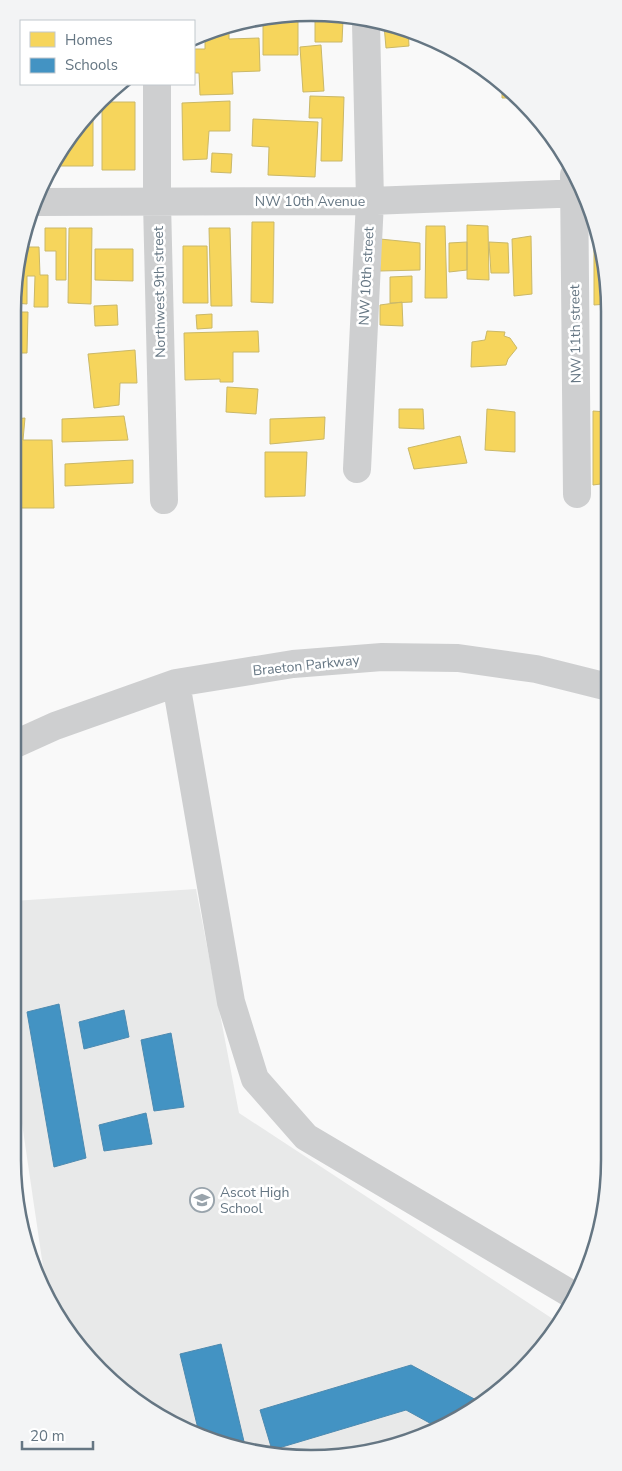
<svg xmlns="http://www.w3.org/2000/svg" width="622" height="1471" font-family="'Nunito Sans',sans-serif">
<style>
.built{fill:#e8e9e9}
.homes{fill:#f6d55c;stroke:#cab868}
.schools{fill:#4393c3;stroke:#4d8ab0}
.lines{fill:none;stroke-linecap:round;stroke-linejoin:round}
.minor{stroke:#cecfd0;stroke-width:28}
.labels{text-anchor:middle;stroke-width:5;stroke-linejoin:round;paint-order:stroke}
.street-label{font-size:14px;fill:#657683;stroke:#fff}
.poi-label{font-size:14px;fill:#657683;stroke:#fff;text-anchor:start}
.rim{fill:none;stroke:#657683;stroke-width:2.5}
</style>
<rect width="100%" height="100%" fill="#f9f9f9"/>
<path class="built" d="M196,889L239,1113L556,1321L536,1357L460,1419L369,1453H253L162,1419L86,1357L46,1287L13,1062V901Z"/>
<path class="homes" d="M315,19L343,20L342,42H315Z
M263,22H298V55H263Z
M384,25L408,29L409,46L386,48Z
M229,30V39L259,38L260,71L232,72L233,94L200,95L199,73H194V49H205V36Z
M321,45L324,91L303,92L300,47Z
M502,83L516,98H502Z
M310,96L344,97L342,161H321L322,118H309Z
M230,101V131H209L207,159L183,160L182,103Z
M102,102H135V170H102Z
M93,109V166H57L87,114Z
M253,119L318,122L315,177L268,175L269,147L252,146Z
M212,153L232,154L231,173L211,172Z
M252,222H274L273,303L251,302Z
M467,225L488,226L489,280L467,279Z
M426,226H445L447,298H425Z
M45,228H66V280H56V251H45Z
M69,228H92L91,304L68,303Z
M209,228H230L232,306H211Z
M594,234H597L607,272V304L594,305Z
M531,236L532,294L514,296L512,239Z
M380,239L420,243V270L380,271Z
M467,242V270L449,272V243Z
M489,242L508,243L509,273H491Z
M183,246H207L208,303H183Z
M23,247H39L40,275H48V307H34L35,276H27V304L15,303L16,292Z
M95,249H133V281L95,280Z
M412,276V302L390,303V277Z
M402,302L403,326L380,325V305Z
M117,305L118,325L95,326L94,306Z
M13,312H28L27,353H13Z
M212,314V328L197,329L196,315Z
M258,331L259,352H233V382H220V379L185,380L184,333Z
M487,331L505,332L504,336L510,338L517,348L508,359L506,365L471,367L472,342L485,340Z
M135,350L137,383H120L119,405L94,408L88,354Z
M227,387L258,389L256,414L226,412Z
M399,409H423L424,429L399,428Z
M487,409L515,412V452L485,450Z
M593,411L607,412L608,483L593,485Z
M124,416L128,440L62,442V419Z
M325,417L324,439L270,444V419Z
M25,418L23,440H52L54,508H13V419Z
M460,436L467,463L414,469L408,448Z
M265,452H307L305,496L265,497Z
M133,460V483L65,486V464Z"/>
<path class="schools" d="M59,1004L86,1158L54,1167L27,1012Z
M124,1010L129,1037L84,1049L79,1022Z
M171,1033L184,1107L154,1111L141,1040Z
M146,1113L152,1144L104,1151L99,1125Z
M221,1344L246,1450L199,1433L180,1354Z
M411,1365L480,1402L460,1419L437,1427L406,1410L272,1450L260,1410Z"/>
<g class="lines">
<path class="minor" d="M157,84V202L164,500
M574,175L577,494
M36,202L370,201L585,193
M357,469L370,201L366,23
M176,683L231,1002L255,1079L306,1137L571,1294
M13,745L55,726L176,683L293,664L382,657L458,658L536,669L608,687"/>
</g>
<defs>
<symbol id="school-ring" viewBox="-11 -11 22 22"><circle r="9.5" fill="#fff" stroke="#99a4ac" stroke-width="1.5"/><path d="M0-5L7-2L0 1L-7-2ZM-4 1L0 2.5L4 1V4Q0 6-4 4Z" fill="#99a4ac"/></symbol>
</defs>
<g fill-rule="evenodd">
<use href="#school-ring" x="188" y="1186" width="28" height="28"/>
</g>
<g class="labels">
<g class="street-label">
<text x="310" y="206">NW 10th Avenue</text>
<text transform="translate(366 276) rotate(-87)" y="5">NW 10th street</text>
<text transform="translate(159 292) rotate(-91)" y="5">Northwest 9th street</text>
<text transform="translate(575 334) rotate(-91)" y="5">NW 11th street</text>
<text transform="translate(306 665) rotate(-6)" y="5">Braeton Parkway</text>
</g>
<g class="poi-label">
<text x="220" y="1197">Ascot High<tspan x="220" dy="16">School</tspan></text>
</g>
</g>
<path d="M0 0H622V1471H0ZM311 21H311A290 290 0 0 1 601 311V1160A290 290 0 0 1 311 1450H311A290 290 0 0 1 21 1160V311A290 290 0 0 1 311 21Z" fill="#f3f4f5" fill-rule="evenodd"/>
<path class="rim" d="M311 21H311A290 290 0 0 1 601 311V1160A290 290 0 0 1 311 1450H311A290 290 0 0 1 21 1160V311A290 290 0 0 1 311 21Z"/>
<rect x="20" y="20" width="175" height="65" fill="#ffffff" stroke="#c1c8cd"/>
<rect x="30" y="32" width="25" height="15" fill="#f6d55c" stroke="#c1c8cd"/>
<text x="65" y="45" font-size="15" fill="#657683">Homes</text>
<rect x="30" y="58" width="25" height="15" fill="#4393c3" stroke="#c1c8cd"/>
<text x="65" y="70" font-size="15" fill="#657683">Schools</text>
<path d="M22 1441v8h71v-8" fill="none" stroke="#657683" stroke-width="2.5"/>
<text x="30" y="1441" font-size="15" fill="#657683" stroke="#ffffff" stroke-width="4" paint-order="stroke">20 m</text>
</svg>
